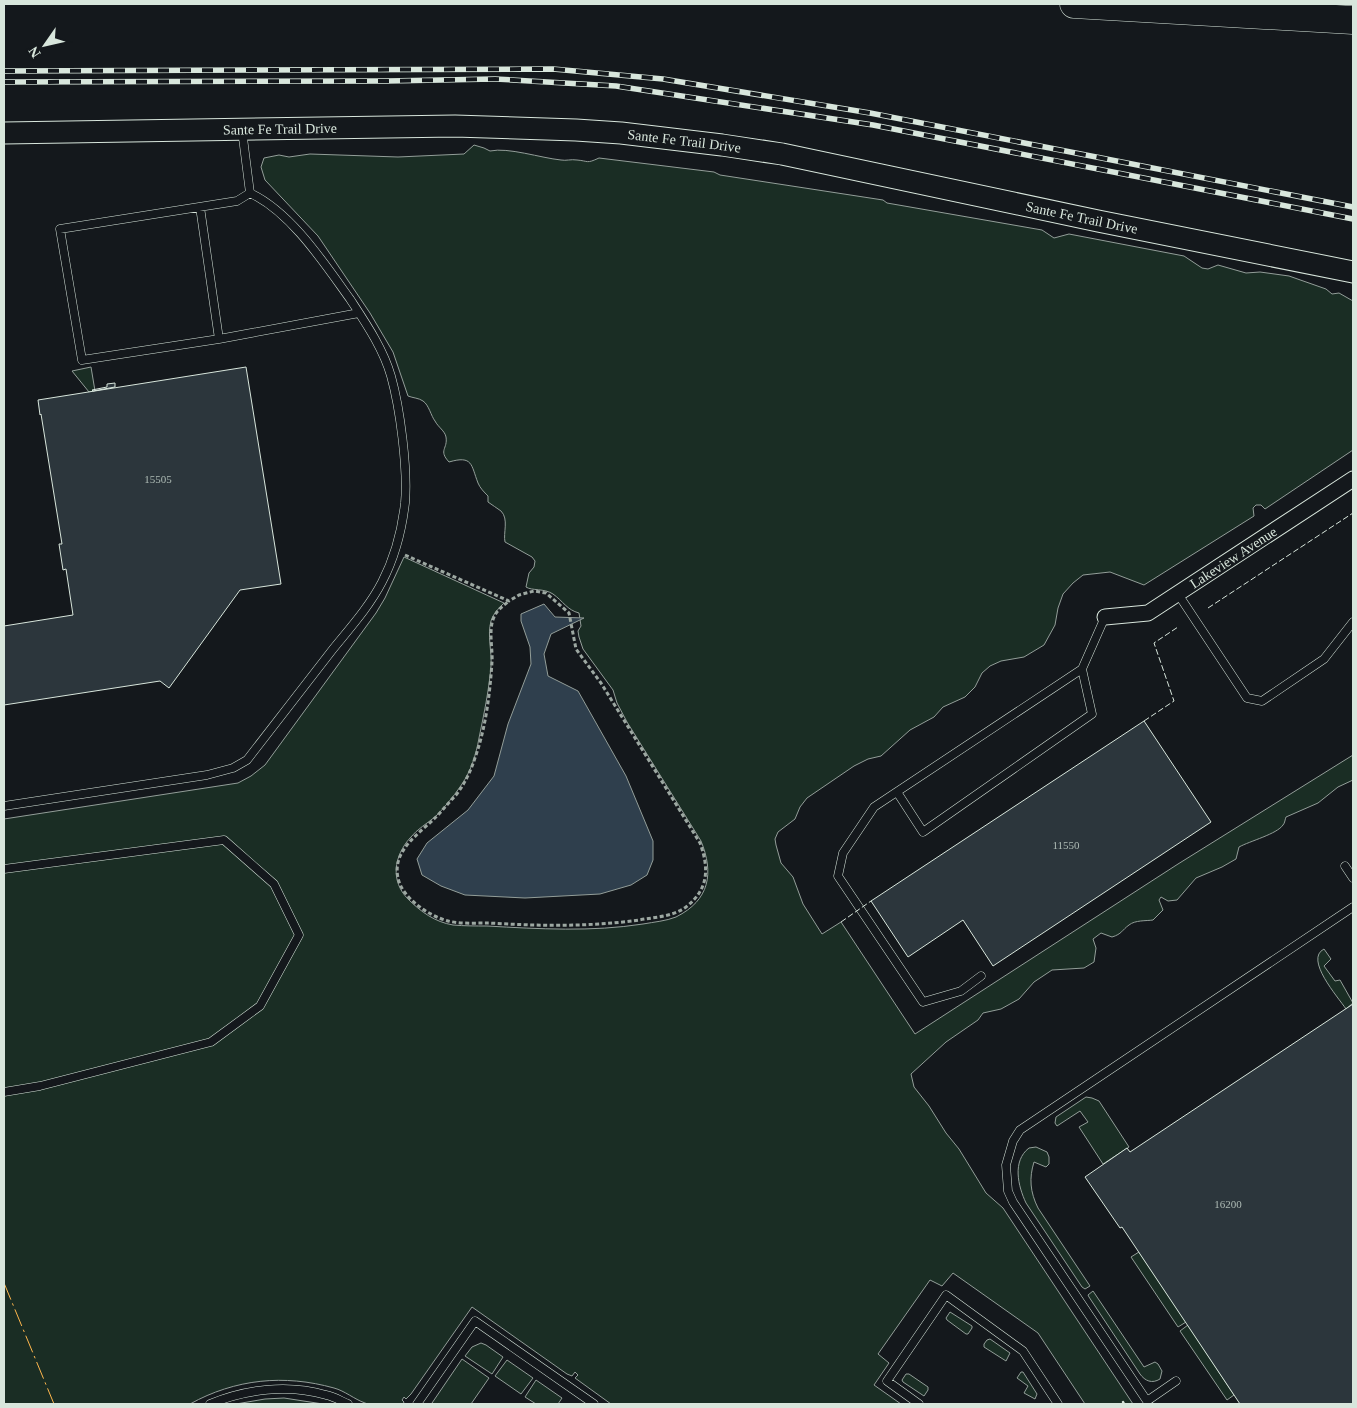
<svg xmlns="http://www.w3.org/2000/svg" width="1357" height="1408" font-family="'Times New Roman',serif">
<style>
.green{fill:#1a2d24;stroke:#939e99}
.water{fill:#2f3f4d;stroke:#939e99}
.building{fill:#2c363c;stroke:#d8e6dc}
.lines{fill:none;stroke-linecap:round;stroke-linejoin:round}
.lane-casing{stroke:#d8e6dc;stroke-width:9}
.street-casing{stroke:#d8e6dc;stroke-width:17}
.secondary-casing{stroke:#d8e6dc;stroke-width:23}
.highway-casing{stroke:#d8e6dc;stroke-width:29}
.path{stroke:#9da8a2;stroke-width:3;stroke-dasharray:4 2.5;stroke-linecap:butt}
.lane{stroke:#14181c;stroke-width:8}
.street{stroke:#14181c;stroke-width:15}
.secondary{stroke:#14181c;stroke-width:21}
.highway{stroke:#14181c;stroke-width:28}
.rail-casing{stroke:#d8e6dc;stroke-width:5.5}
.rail{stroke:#14181c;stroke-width:4;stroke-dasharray:11;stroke-linecap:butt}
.fence{stroke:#d8e6dc;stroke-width:1;stroke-dasharray:6 2.5;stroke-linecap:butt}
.wall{stroke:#d8e6dc;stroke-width:2.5}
.power{stroke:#ffb74d;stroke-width:1;stroke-dasharray:18 4 2.5 4;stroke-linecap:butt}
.labels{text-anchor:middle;stroke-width:4;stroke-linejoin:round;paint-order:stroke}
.number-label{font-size:11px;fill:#adbab4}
.street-label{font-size:14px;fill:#d8e6dc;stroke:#14181c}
</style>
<rect width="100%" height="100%" fill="#14181c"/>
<path class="green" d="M474,145L484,148L490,151C508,147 541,158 561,160C566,161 571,159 577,160C589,161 586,164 599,158L714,172L720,175L883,200L887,203L1042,230L1054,238L1069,234L1184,256L1202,268L1208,269L1218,265L1246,273L1260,272L1289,276L1326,289L1332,294L1339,293L1353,301V450L1265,509L1261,505H1256L1253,508L1254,516L1144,585L1110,572L1083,575L1073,583L1063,594L1058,608L1055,625L1044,645L1024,657L1001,661L990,666L982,673L975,687L965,697L943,707L934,717L910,730L881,756L868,759L854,766L807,798L800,807L795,819L778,832L775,839L776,845L781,863L793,877L803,904L822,934L841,922L915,1034L1178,864L1353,755V780L1338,787L1318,803L1286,817C1285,819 1285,823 1283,825C1277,834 1250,841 1239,847L1236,859L1222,867L1196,878L1177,900L1168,901L1161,897L1159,900L1163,910L1153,920C1146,921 1135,920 1129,925C1122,930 1122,934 1112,937L1101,933L1093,939L1096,948L1094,962L1084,968L1052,970L1034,982L1019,999L1001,1009L983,1013L978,1020L946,1042L911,1074L914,1087L929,1106L946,1133L959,1149L986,1193L1003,1208L1133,1404H1085L1038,1333L953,1273L942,1286L930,1280L878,1354L889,1363L874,1385L901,1404H611L575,1378L578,1375L575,1372L572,1376L567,1374L472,1307L411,1394L406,1399L404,1397L402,1400L404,1402L403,1404C393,1404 373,1407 365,1403C354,1399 345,1391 334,1388C284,1374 235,1379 190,1404H4V819L238,783L251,776L265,765L376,613L385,598L404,557L504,603C499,608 493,614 491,621C487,635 492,651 491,666C489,690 484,714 479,738C476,755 471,772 460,787C453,797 445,807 436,816C428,823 417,829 410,838C394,856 390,881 408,899C421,912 435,922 453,925C464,926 476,926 487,926C539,929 592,932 643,924C654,922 666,921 676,917C710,900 714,873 701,841L627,722L617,703L613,690L583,649L579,637L578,631L581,626L579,613C567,610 563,601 553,594C544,588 532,591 526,587L529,573L534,567L535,561L532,557L505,542C503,533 509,519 501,511C497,508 492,505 488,502V496C484,492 480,488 478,483C471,465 473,455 449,462C438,450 448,449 446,437C445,431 438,427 435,421C431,416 429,405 423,401C419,398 413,398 408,396L393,352L370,313L318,236L265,180L261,167L264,158L279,155L289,157L310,154L398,157L464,154Z
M91,367L95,391L89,392L72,371Z
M1324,949L1331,959L1324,966L1335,981L1340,980L1353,1003L1346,1009C1338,997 1304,959 1324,949Z
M1086,1097L1092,1098L1099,1101L1129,1147L1103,1164L1079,1127L1088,1122L1080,1111L1057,1126L1055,1123L1056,1117Z
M1036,1147L1047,1152L1049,1157V1164L1046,1167L1034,1162C1029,1178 1030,1192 1038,1208L1090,1286L1085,1289L1082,1287L1026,1203C1018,1186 1012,1161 1029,1148Z
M1139,1252L1186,1322L1178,1327L1131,1257Z
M1093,1291L1144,1367L1155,1362L1158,1364L1162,1371L1160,1379C1152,1384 1145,1381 1140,1374L1089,1297L1088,1295Z
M950,1312L972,1326V1328L968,1334H966L947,1320L946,1318Z
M1188,1325L1234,1395L1227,1400L1180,1331Z
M990,1339L1010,1353L1006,1361L984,1347V1344L987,1340Z
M481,1343L486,1345L503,1357L492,1374L465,1356L472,1347Z
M462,1359L489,1378L471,1404H434L432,1403Z
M507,1360L533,1378L521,1394L495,1376Z
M1021,1372H1023L1037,1394L1035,1399L1024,1393L1028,1386L1017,1378Z
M906,1374H909L928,1387V1390L924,1396L903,1382L902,1380Z
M536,1380L562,1398L558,1404H536L525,1397Z
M284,1398L323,1404H236L265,1399Z"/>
<path class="water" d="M544,604L555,617L584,618L551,634L544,654L548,676L578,691L626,776L653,841V860L647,875L631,885L600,894L525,898L465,895L441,886L422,875L417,859L427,843L468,810L494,776L508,724L531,664L530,647L521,621V614Z"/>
<path class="building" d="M246,367L281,584L240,590L169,688L160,681L4,705V626L73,615L66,569L63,570L59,544H62L41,414L40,415L38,400Z
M115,383V387L93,391L92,390L107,387V384Z
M1144,721L1211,822L993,966L963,920L908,957L871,901Z
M1353,1004V1404H1240L1122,1227L1120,1228L1085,1177L1127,1148L1130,1152Z"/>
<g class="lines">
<defs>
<path id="lane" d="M250,193L237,201L60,229L82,360L219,339L359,313
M200,207L219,339
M1178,594L1247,698L1262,701L1324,659L1353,622
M897,792L923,832L1092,714L1082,669
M4,806L207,775L233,768L247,760C276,723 304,686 333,649C350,628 369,607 382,582C394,559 402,529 405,503C408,469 400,408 391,376C383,348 365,322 350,299C324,263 291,212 250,193L242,130
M1345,866L1353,878
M4,869L224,840L274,884L299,935L260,1006L211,1042L40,1086L4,1092
M981,976L961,991L923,1002L838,876L843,853L874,807L1082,669L1105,617
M1147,1401L1176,1381
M210,1404C246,1389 288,1384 326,1395C333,1396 341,1401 348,1404
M417,1404L475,1321L594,1404
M919,1404L887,1381L946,1295L1023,1351L1058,1404
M1149,1404L1013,1202L1008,1191L1006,1165L1013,1141L1020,1130L1353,907"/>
<g id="street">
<path id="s1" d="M1105,617L1148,613L1353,479"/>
</g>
<g id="secondary">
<path id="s2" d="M4,133L455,126L576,130L621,133L722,145L782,154L1098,221L1353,272"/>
</g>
<path id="highway" d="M1074,4L1353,20"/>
</defs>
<use href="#lane" class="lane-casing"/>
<use href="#street" class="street-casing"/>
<use href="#secondary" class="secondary-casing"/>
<use href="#highway" class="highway-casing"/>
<path class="path" d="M405,555L509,601L519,595L534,591L546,593L569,613L576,649L601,683L700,843C709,868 709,889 686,907C672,917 655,917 639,920C589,927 539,926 489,923C476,923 460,924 448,921C429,916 402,898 398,878C392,850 419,834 436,817C443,810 449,802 456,795C466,782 471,770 476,755C486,726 490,693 492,662C493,649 488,630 494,617C497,610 503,606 509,601"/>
<use href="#lane" class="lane"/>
<use href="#street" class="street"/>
<use href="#secondary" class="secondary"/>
<use href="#highway" class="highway"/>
<defs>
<path id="rail" d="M4,71L553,69L663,79L870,113L1353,207
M4,82L387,81L495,79L616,86L873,125L1353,219"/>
</defs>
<use href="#rail" class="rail-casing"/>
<use href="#rail" class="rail"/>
<path class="fence" d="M1208,608L1353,513
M1144,721L1174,701L1154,643L1178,627
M841,922L871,901"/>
<path class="wall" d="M1123,1402L1124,1404"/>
<path class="power" d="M4,1283L54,1404"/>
</g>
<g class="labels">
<g class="number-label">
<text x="158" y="483">15505</text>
<text x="1066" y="849">11550</text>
<text x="1228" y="1208">16200</text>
</g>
<g class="street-label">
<text dy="5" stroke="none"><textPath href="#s2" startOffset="276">Sante Fe Trail Drive</textPath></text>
<text dy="5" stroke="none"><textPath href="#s2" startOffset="681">Sante Fe Trail Drive</textPath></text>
<text dy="5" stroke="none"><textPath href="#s2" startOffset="1086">Sante Fe Trail Drive</textPath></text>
<text dy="5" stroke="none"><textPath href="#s1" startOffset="145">Lakeview Avenue</textPath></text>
</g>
</g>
<rect width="1357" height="1408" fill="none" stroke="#d8e6dc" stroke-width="10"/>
<g transform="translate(45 45) rotate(236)" stroke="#14181c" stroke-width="4" paint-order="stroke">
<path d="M0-4L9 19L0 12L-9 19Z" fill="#d8e6dc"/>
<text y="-8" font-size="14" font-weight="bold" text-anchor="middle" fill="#d8e6dc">N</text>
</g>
</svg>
